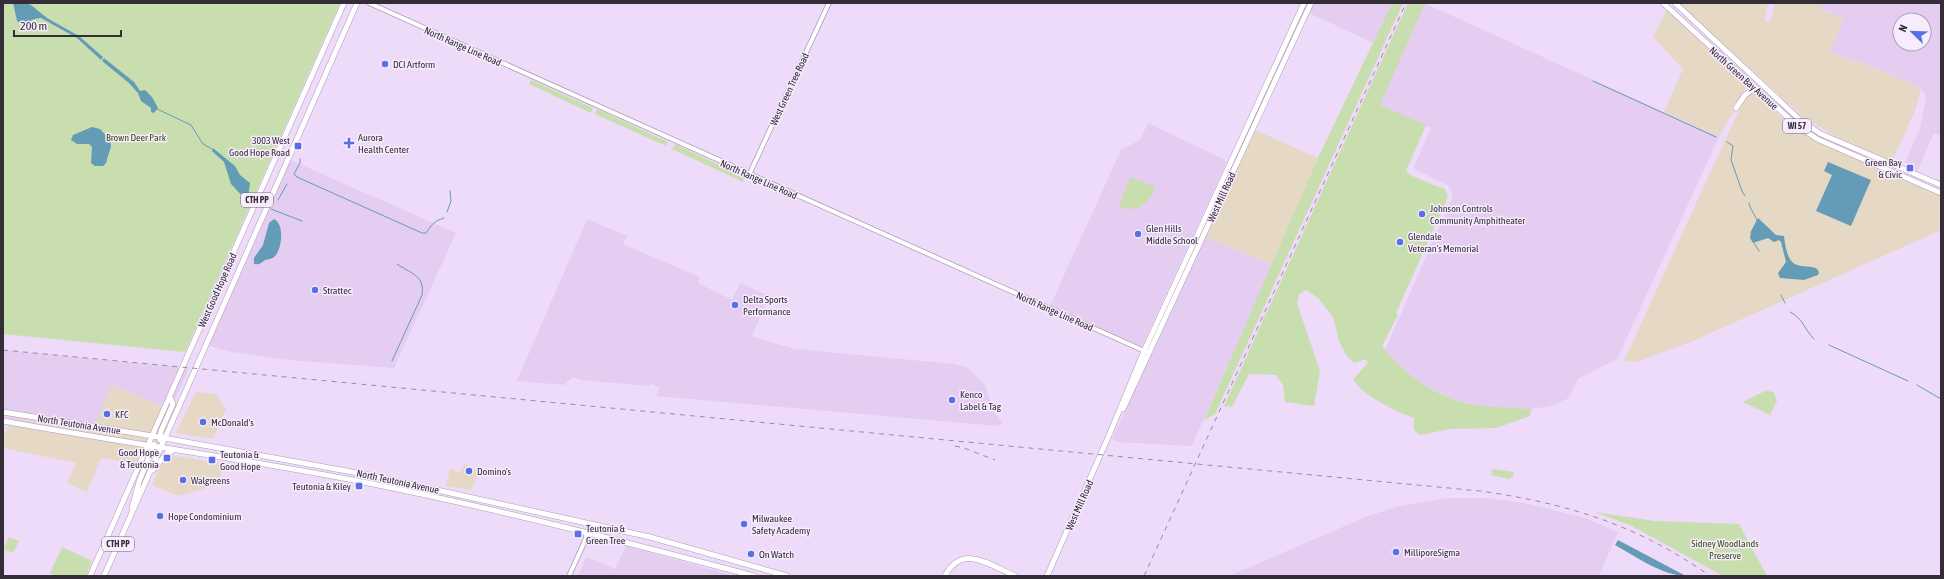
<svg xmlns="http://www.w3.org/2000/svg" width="1944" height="579" font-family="'Asap Condensed',sans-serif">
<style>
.commercial{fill:#e5d8c4}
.built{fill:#e4cdf1;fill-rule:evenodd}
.green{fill:#c8deae}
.water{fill:#649cb7}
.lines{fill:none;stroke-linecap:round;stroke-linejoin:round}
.stream{stroke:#649cb7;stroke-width:1}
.minor-casing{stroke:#ad9cb7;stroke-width:5.5}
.major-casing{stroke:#ad9cb7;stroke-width:6}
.minor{stroke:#fff;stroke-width:4}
.major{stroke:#fff;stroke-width:5}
.rail{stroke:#988ba0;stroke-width:1;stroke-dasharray:5 5;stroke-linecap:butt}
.poi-dot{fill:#5870e6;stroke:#f7ecfe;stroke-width:1.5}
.labels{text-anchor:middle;stroke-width:3;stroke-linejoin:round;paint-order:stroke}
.shield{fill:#f7ecfe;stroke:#6e6673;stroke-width:1}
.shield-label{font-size:9px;font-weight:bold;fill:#342d38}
.street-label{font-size:10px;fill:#342d38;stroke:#f7ecfe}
.poi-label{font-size:10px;fill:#342d38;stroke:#f7ecfe;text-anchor:start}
.park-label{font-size:10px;fill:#354915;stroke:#f7ecfe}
</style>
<rect width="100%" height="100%" fill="#eedbf9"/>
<path class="commercial" d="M1677,3H1768L1764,20L1770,23L1775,3H1824L1821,9L1844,19L1830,51L1858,63L1859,61L1921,88L1915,111L1894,157L1891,160L1887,159L1837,137L1803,117Z
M1668,7L1748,82L1736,108L1719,137L1664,112L1683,69L1653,37Z
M1749,94H1754L1759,96L1781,117L1813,140L1941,196V230L1693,341L1637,362L1624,361L1731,127L1745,98Z
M1255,130L1318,158L1272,265L1205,237Z
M112,385L170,410L146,465L101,458L87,492L67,483L76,463L3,448V438L12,418L92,430Z
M196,392L216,394L226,409L213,439L176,433Z
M170,455L223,464L220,484L179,496L154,486L152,484L159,469Z
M464,464L480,471L471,490L446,486L450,469L460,473Z"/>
<path class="built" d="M1313,3H1392L1373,43L1309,13Z
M1424,3L1719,137L1617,359L1578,379L1569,398L1550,406L1531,409L1480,406L1453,399L1428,387L1407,373L1385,350L1453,196L1448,185L1416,170L1414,167L1431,128L1380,105Z
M1824,3H1936L1941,5V136L1934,133L1917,172L1907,167L1905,162L1920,129L1926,97L1921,88L1859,61L1858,63L1830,51L1844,19L1821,8ZM1900,20H1924V44H1900Z
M1148,123L1221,158L1227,162L1142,346L1050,306L1121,150L1140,140Z
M288,159L456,233L394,368L289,360L232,352L205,345Z
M587,219L627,236L623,244L700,277L698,283L732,300L740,283L769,296L752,336L763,340L796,349L954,364L967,367L985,385L994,412L1003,423L998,426L656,396L659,388L652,384L648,386L581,380L573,377L564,385L517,381Z
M1205,237L1272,265L1192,446L1118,442L1112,439Z
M3,350L189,368L170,410L112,385L92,431L3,417Z
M1445,498H1489L1524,503L1585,518L1618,532L1599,576H1229L1368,516L1400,506Z
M626,546L736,576H578L586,557L615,569Z"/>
<path class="green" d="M3,3H340L185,352L3,334Z
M1392,3H1403L1215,414L1204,420L1318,158Z
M1408,3H1425L1380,105L1426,125L1406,171L1410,175L1441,188L1442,187L1446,191L1448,197L1396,313L1398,315L1382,346C1406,377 1442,401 1482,406C1498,407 1515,408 1531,409L1530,416L1496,428L1450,429L1420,435L1414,430V418C1395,411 1363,396 1353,379L1368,363L1366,359L1354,363L1346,355L1339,341L1333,317L1318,298L1306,290L1299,294L1297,303L1320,371L1314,406L1285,402L1283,385L1276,375L1249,374L1232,407L1224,406Z
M531,80L593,108L591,113L529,84Z
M597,109L668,142L666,146L595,114Z
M675,144L745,177L743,182L672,149Z
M1130,177L1156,187C1148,205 1137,214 1119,206Z
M1767,390L1774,393L1777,401L1770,415L1743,402Z
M1492,469L1514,472L1513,477L1509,479L1491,475Z
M1595,512L1655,521L1739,524L1767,576H1723L1632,526Z
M9,537L19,541L13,553L3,549Z
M62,547L92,561L86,576H56L50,573Z"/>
<path class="water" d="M13,3H26L31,5L47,18L79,36L103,57L101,60L77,38L41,18L34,19L22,25L17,21Z
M104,58L134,82L140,91L145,90L152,97L158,108L154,113L151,112V108L141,101L138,93L129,83L102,61Z
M92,127L100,129L110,140L111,146L106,163L103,166H95L91,163L92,147L89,144H77L71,140L73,135Z
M213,148L235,166L240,175L250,183L248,198H244L231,184L224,162L212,151Z
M1828,162L1871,180L1851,226L1816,211L1832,175L1824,171Z
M1758,218L1776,235L1784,236C1785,244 1787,262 1797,265C1803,267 1810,266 1816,268L1819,272L1818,275L1804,280L1780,278L1778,273L1786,262L1781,242L1779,240L1774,242L1768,238L1753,243L1750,238L1751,231Z
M274,219C285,224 282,250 274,257C272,259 268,259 265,260C261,263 260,265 254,264V258L263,245L269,223Z
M1618,540L1686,576C1663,576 1635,556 1615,545Z"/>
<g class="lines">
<path class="stream" d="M1593,81L1716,137
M157,109L191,125L203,144L212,149
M1727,142L1733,146L1731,160L1742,191L1745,196
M300,159V163L294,174L297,177L422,233H426C433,223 433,222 444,218
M278,200L287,184
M1749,203L1750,207L1757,220
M271,209L302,221
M447,212L451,201L450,191
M1754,243L1759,251
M1781,295L1785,303
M1790,312C1803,318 1804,329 1814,339
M1829,345L1908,381
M392,361L422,295C425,275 411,274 397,264
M1917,385L1941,399"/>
<defs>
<path id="minor" d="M369,3L1149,353
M749,175L829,3
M569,576L584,543L590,524"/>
<path id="major" d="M1663,3L1795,124L1817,139L1941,193
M1675,3L1800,120L1821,134L1941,185
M1736,108L1745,95L1755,88
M1123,409L1311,3
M3,412L153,436L369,475L650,537L787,576
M3,421C124,443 247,459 368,483C498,509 626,542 754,576
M160,440L161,431L173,404L170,397
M153,470L167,453L174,450
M132,508L139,482L154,444
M90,576L344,3
M104,576L357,3
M945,576C962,543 990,565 1015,576
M1047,576L1110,433L1144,351L1304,3"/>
</defs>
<use href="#minor" class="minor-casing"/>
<use href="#major" class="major-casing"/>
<use href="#minor" class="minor"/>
<use href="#major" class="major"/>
<path class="rail" d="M3,350L1480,491C1566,503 1638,525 1710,576
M955,446L964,448L995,460
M1144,576L1406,3"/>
</g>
<g class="poi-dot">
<circle cx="385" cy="64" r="4"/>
<path d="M347 137h4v4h4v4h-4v4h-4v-4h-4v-4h4z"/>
<rect x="294" y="142" width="8" height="8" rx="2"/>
<rect x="1906" y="164" width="8" height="8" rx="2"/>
<circle cx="1422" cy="214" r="4"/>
<circle cx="1138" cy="234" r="4"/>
<circle cx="1400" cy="242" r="4"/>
<circle cx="315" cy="290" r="4"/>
<circle cx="735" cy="305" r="4"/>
<circle cx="952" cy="400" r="4"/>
<circle cx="107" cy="414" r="4"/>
<circle cx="203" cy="422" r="4"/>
<rect x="163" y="454" width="8" height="8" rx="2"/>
<rect x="208" y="456" width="8" height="8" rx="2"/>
<circle cx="469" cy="471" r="4"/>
<circle cx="183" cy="480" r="4"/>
<rect x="355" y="482" width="8" height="8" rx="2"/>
<circle cx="160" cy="516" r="4"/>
<circle cx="744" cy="524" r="4"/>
<rect x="574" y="530" width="8" height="8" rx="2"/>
<circle cx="1396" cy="552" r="4"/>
<circle cx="751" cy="554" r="4"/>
</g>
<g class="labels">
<g class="shield">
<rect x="1783" y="119" width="28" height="14" rx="3"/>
<rect x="241" y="193" width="32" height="14" rx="3"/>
<rect x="102" y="537" width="32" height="14" rx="3"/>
</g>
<g class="shield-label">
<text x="1797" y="129">WI 57</text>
<text x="257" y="203">CTH PP</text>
<text x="118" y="547">CTH PP</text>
</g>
<g class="street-label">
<text transform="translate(463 46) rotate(24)" y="4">North Range Line Road</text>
<text transform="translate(1744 78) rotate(42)" y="4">North Green Bay Avenue</text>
<text transform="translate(789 89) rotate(-65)" y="4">West Green Tree Road</text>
<text transform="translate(759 179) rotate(24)" y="4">North Range Line Road</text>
<text transform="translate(1221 197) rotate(-65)" y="4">West Mill Road</text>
<text transform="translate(217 290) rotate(-66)" y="4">West Good Hope Road</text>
<text transform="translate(1055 311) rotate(24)" y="4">North Range Line Road</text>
<text transform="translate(79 424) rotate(9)" y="4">North Teutonia Avenue</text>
<text transform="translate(398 481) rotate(12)" y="4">North Teutonia Avenue</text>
<text transform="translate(1079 505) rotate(-66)" y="4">West Mill Road</text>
</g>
<g class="poi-label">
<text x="393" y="68">DCI Artform</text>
<text x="358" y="141">Aurora<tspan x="358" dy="12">Health Center</tspan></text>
<text x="290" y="144" text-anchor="end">3003 West<tspan x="290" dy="12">Good Hope Road</tspan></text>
<text x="1902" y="166" text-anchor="end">Green Bay<tspan x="1902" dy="12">&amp; Civic</tspan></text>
<text x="1430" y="212">Johnson Controls<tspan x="1430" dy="12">Community Amphitheater</tspan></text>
<text x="1146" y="232">Glen Hills<tspan x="1146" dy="12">Middle School</tspan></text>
<text x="1408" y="240">Glendale<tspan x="1408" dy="12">Veteran's Memorial</tspan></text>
<text x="323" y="294">Strattec</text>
<text x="743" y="303">Delta Sports<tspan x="743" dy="12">Performance</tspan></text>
<text x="960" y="398">Kenco<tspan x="960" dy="12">Label &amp; Tag</tspan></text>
<text x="115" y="418">KFC</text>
<text x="211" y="426">McDonald's</text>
<text x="159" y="456" text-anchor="end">Good Hope<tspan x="159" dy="12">&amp; Teutonia</tspan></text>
<text x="220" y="458">Teutonia &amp;<tspan x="220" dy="12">Good Hope</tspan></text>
<text x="477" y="475">Domino's</text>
<text x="191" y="484">Walgreens</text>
<text x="351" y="490" text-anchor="end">Teutonia &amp; Kiley</text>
<text x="168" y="520">Hope Condominium</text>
<text x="752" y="522">Milwaukee<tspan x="752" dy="12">Safety Academy</tspan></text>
<text x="586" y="532">Teutonia &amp;<tspan x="586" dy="12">Green Tree</tspan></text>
<text x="1404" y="556">MilliporeSigma</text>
<text x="759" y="558">On Watch</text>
</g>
<g class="park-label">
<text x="136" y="141">Brown Deer Park</text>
<text x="1725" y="547">Sidney Woodlands<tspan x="1725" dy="12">Preserve</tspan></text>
</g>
</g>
<rect width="1944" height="579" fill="none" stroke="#342d38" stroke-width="8"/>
<g transform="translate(1912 32) rotate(293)"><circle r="19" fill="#f7ecfe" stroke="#a9a0af"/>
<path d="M0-3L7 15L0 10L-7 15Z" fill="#5870e6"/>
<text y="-6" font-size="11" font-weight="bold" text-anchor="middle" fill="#342d38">N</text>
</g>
<path d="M14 30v6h107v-6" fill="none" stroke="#342d38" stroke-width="2"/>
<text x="20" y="30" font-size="12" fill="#342d38" stroke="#f7ecfe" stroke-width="3" paint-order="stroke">200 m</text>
</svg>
